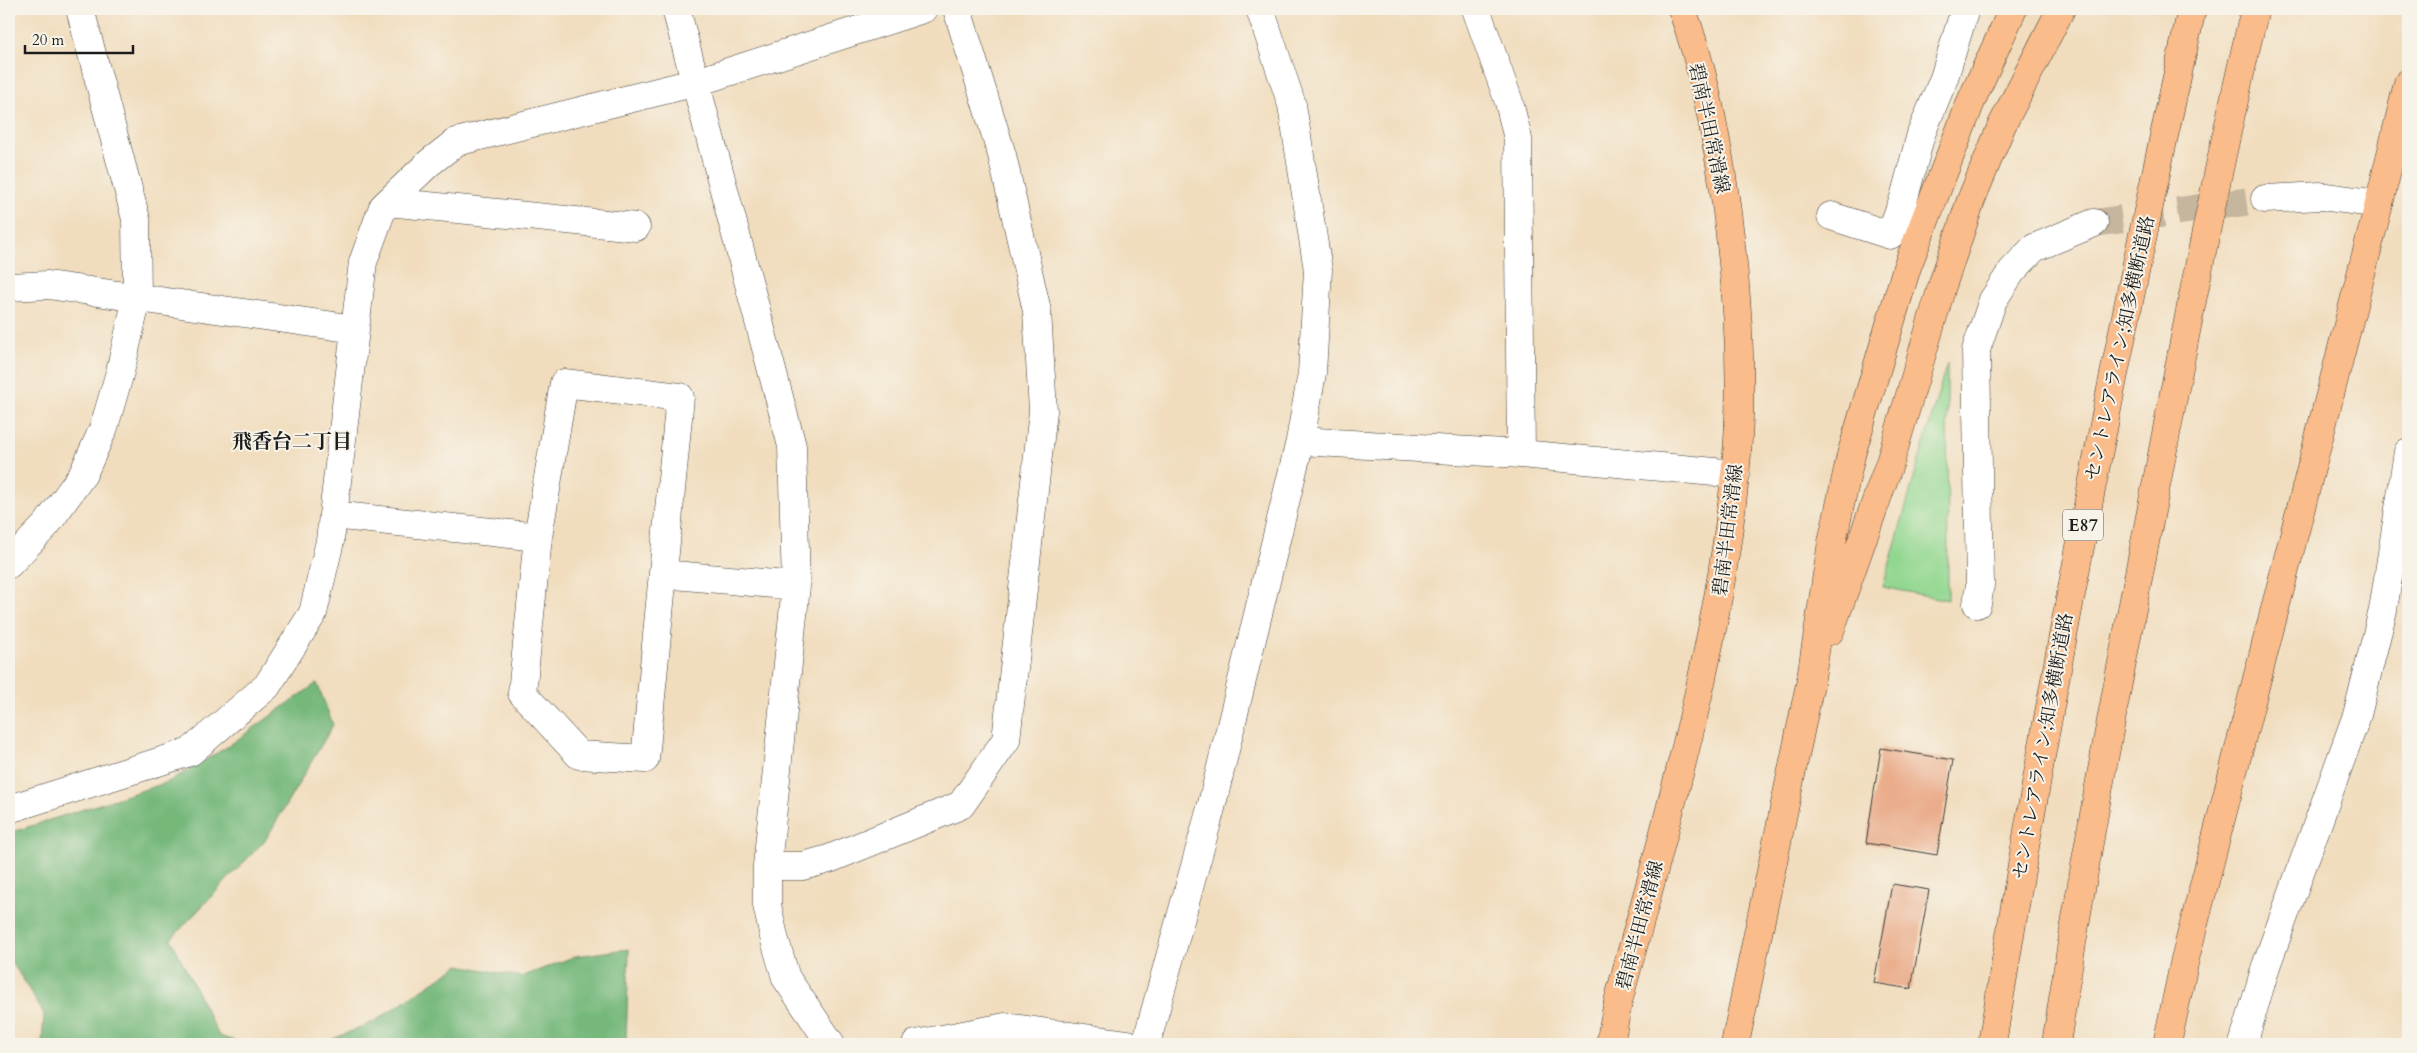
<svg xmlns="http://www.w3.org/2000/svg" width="2417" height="1053" font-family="Cardo,'Noto Serif JP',serif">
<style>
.green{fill:#92d790;stroke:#577a56}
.forest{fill:#75b87a;stroke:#486a4b}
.building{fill:#eaac8a}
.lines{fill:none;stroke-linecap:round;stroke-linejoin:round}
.minor-tunnel{stroke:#c6b69e;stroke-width:28;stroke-dasharray:28 14;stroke-linecap:butt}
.minor-casing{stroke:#3c3934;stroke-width:29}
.major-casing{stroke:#3c3934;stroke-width:29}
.highway-casing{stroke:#3c3934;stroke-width:29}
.minor{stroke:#fff;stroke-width:28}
.major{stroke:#f9bc8a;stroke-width:28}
.highway{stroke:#f9bc8a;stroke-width:28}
.labels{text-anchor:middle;stroke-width:4;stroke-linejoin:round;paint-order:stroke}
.shield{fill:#f7f3e8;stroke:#5e5c59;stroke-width:1}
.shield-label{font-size:18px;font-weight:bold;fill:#1c1c1c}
.street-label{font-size:19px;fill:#1c1c1c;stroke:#f7f3e8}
.neighbourhood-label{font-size:20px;font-weight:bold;fill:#1c1c1c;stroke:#f7f3e8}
</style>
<rect width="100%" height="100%" fill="#f7f3e8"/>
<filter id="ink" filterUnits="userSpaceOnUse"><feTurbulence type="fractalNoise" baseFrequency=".02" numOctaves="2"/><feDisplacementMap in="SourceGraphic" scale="10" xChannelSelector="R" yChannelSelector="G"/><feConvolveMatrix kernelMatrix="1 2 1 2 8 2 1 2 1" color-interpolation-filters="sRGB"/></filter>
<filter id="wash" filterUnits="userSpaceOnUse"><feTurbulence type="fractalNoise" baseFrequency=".0096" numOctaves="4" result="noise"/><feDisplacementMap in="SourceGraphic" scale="20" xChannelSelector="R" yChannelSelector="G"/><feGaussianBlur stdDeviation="1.12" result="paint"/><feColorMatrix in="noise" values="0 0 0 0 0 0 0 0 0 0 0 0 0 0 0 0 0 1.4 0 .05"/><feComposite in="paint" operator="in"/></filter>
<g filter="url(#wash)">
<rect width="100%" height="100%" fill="#f1ddbe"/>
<path class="green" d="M1947,363L1948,600L1883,587Z"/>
<path class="forest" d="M317,683L333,725L266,839L171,939L219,1036L246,1044H42L44,1014L17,970L9,962V833L168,782L227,747Z
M629,949L626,1044H321L375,1021L459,965L521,977L576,956Z"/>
<g id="blocks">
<path class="building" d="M1881,748L1953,760L1937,855L1866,843Z
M1892,884L1929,890L1911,989L1874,983Z"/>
</g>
</g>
<g filter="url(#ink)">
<use href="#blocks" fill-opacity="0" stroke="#3c3934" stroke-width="1"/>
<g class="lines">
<path class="minor-tunnel" d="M2094,223L2265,199"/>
<defs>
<path id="minor" d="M676,9L792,446L796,586L767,866V905L774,937L786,978L831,1044
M1476,9L1509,102L1518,139L1521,454
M2265,199L2320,196L2379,204
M388,202L636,227
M1831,216L1890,235L1904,198L1921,134L1944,78L1965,9
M9,287L48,285L355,329
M1300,441L1521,454L1736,474
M333,515L538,537L564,383L680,397L645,759L579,755L522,693L538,537
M9,564L47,524L83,474L104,427L120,372L137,298L136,219L80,9
M663,574L796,586
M1977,604L1980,585L1976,350L1993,300L2012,271L2034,248L2094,223
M9,809L190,752L267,686L313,613L330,541L363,262L383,207L429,163L456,142L697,82L923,9
M767,866H803L829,859L961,805L1006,740L1043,411L1037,311L1002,155L957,9
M916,1044L1005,1027L1128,1044
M1146,1044L1211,808L1300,441L1312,373L1318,270L1292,105L1260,9
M2243,1044L2266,966L2357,715L2383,610L2408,452"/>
<path id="major" d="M1610,1044L1618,1002C1665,827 1717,657 1735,476C1745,383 1738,289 1725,197C1716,133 1704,69 1682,9"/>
<path id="highway" d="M1830,631L1891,459L1943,283L1971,200L2002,125L2061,9
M1735,1044L1810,684L1832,542L1851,455L1907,267L1972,99L2013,9
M1992,1044C2048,697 2115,352 2192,9
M2056,1044C2084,859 2119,675 2155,491C2186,330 2217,169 2255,9
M2167,1044L2185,959L2379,204L2408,83"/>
</defs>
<use href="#minor" class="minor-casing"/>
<use href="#major" class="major-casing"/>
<use href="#highway" class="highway-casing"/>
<use href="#minor" class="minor"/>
<use href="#major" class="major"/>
<use href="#highway" class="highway"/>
</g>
</g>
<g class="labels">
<rect class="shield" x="2063" y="509.5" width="40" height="31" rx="4"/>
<g class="shield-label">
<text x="2083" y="531">E87</text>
</g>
<g class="street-label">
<text transform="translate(1710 128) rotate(78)" y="7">碧南半田常滑線</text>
<text transform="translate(2119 348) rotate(-78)" y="7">セントレアライン;知多横断道路</text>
<text transform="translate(1727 530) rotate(-83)" y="7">碧南半田常滑線</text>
<text transform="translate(2042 746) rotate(-80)" y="7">セントレアライン;知多横断道路</text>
<text transform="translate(1639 925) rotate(-75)" y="7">碧南半田常滑線</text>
</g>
<g class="neighbourhood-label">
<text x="292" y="448">飛香台二丁目</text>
</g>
</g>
<rect width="2417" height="1053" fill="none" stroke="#f7f3e8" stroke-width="30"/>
<path d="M25 45v8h108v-8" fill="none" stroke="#1c1c1c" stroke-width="2.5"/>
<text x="32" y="45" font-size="15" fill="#1c1c1c" stroke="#f7f3e8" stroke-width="4" paint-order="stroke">20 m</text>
</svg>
